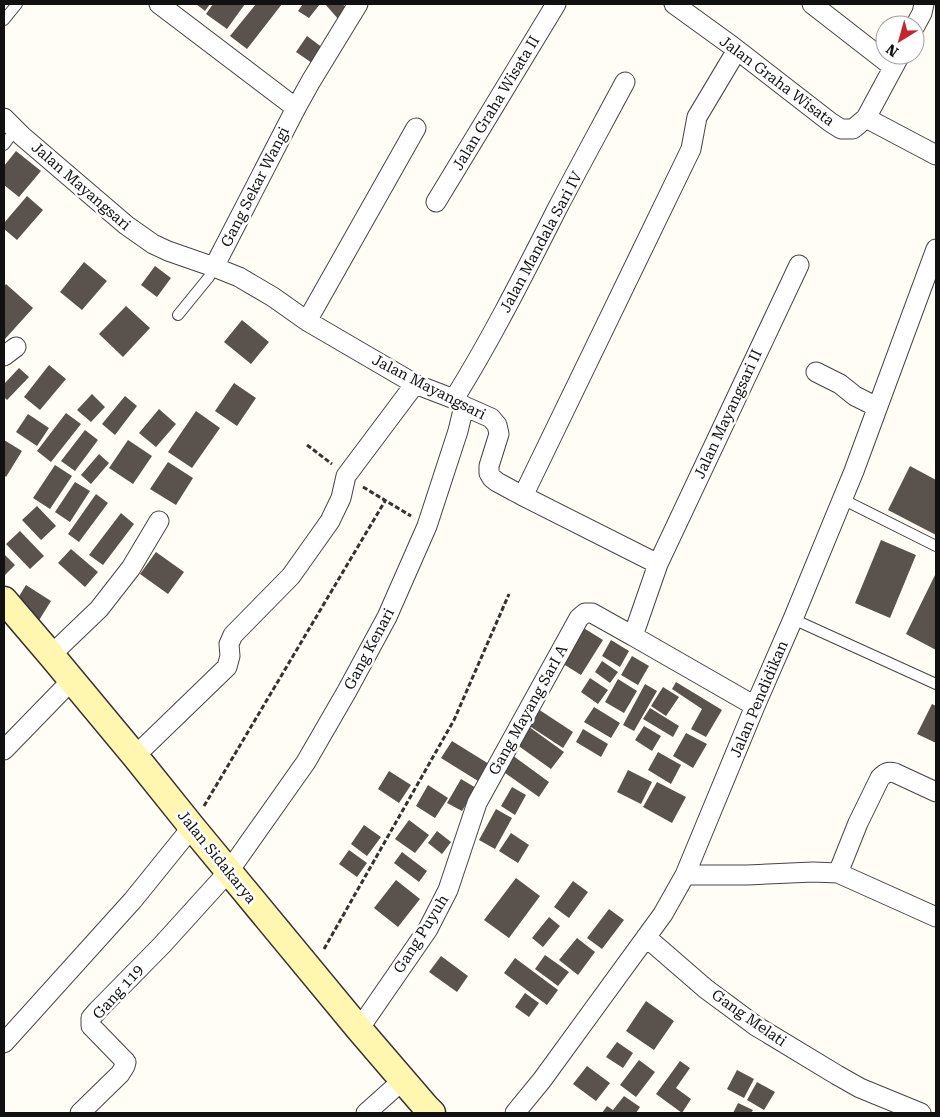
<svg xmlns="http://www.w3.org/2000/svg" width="940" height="1117" font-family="'Roboto Serif',serif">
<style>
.building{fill:#5a524d}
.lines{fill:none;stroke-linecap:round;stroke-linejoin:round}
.lane-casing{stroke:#444;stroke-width:12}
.street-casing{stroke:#444;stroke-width:21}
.secondary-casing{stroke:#333;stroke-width:29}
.path{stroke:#333;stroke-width:3;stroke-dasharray:5 2.5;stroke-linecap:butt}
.lane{stroke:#fff;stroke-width:10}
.street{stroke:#fff;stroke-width:19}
.secondary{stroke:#fff6b0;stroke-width:26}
.labels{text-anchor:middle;stroke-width:5;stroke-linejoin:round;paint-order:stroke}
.street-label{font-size:15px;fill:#111;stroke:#fff}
</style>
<rect width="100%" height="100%" fill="#fffdf5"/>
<path class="building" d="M196,4H210L205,11Z
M213,4H245L227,29L206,14Z
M256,4H282L247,49L230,36Z
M303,4H320L309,18L298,11Z
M325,4H342L349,9L339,20Z
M307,36L323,48L312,63L296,52Z
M16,151L41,171L19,197L4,185V166Z
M27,196L43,210L17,240L4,229V223Z
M84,262L107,281L82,310L60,292Z
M155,266L171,278L157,297L141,285Z
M6,284L33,308L5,339L4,338V287Z
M126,306L150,328L123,357L99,334Z
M242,320L269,342L251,364L224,342Z
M49,365L66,379L40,410L24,397Z
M19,368L29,377L7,400L4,397V384Z
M234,383L256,398L237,426L215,411Z
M92,394L105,407L91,422L77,410Z
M125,396L137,406L115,435L102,424Z
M159,409L176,424L156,447L139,433Z
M196,411L220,428L192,468L168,452Z
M66,413L81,424L51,462L37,451Z
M28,414L49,428L37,446L16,432Z
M85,430L98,440L75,471L61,461Z
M4,440L22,451L6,477L4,475Z
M128,440L152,456L133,484L109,468Z
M99,454L109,463L91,484L81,475Z
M168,462L193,478L176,505L150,489Z
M55,465L72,476L50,509L33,498Z
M910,466L936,480V535L888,510Z
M75,482L90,491L70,522L55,512Z
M96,494L108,503L79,542L68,534Z
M37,506L56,526L41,540L22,520Z
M121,513L134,524L103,565L89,555Z
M20,531L44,556L30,569L6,544Z
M881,540L916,555L890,618L855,603Z
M71,549L98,572L85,587L58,563Z
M156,552L184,572L168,594L140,574Z
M4,554L15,565L4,576Z
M936,573V650L906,634Z
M26,585L51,601L38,622L13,606Z
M582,627L603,640L581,675L560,662Z
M611,640L629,651L620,667L602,656Z
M632,656L649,666L638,685L621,675Z
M602,661L618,672L610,683L595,672Z
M590,678L608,690L598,704L581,692Z
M618,679L637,691L624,713L605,702Z
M676,682L722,710L706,737L691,729L702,709L672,689Z
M645,684L657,691L634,731L623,725Z
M663,687L679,697L666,716L651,706Z
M932,704L936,706V743L917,734Z
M594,707L620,723L611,738L584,722Z
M650,708L679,726L673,737L643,719Z
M538,709L573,732L563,748L528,725Z
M525,724L564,752L551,769L513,742Z
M644,726L661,736L652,751L635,740Z
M583,729L608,744L601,757L576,742Z
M686,733L707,744L693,768L673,756Z
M452,741L489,764L478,781L441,758Z
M658,752L681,765L671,784L648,770Z
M512,755L549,782L539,797L501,770Z
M628,770L652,782L641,804L617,792Z
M389,771L411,785L399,803L378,789Z
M461,779L476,788L462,811L447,803Z
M657,782L686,797L672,823L643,807Z
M428,785L448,798L435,818L416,806Z
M512,787L526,795L515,815L501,806Z
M496,809L512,818L495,849L479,840Z
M409,820L429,835L415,853L395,839Z
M364,825L381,837L367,856L351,844Z
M437,831L451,842L442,854L428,843Z
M511,833L529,845L518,863L499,851Z
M349,850L367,863L357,877L339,864Z
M402,852L427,871L419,882L394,863Z
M516,878L540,896L509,938L484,920Z
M396,880L420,899L398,927L374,908Z
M573,881L588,892L569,918L554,907Z
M609,909L624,920L602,949L587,938Z
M549,917L560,926L543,947L532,938Z
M577,938L595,952L578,975L559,960Z
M545,955L569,972L558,986L535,969Z
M441,956L468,976L457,992L429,972Z
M515,958L558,990L547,1005L504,973Z
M525,993L539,1003L529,1017L515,1007Z
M646,1001L674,1021L654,1050L626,1031Z
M617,1042L633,1053L623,1068L606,1057Z
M639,1060L655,1072L636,1097L620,1085Z
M680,1061L690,1068L676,1088L691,1099L682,1113L656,1094Z
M587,1066L610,1083L596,1101L573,1084Z
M737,1070L754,1079L744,1098L727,1089Z
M757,1082L775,1092L764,1110L747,1100Z
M624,1096L640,1107L636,1113H602L607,1106L613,1110Z
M738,1103L753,1110L751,1113H733Z"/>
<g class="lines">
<defs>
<path id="lane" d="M4,20L17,4
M4,145L15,130
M178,315L209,277L214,267
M842,499L936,546
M793,619L936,684"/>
<path id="street" d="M159,4L296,108
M674,4L732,46L830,122L841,129H853L866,118L900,55
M812,4L893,67
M915,26L922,13L924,4
M4,118L22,136L126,225L153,244L168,251L214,267L239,277L273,297L307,321L415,384L454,399L464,406L491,418L497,425L499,434L489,466V473L492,478L497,482L523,496L658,564L633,636L755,706
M866,118L936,155
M436,202L556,4
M214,267L296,108L311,81L358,4
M307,321L416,128
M4,356L16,347
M816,372L840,384L855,396L877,407
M454,399C492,338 524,274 557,209C579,167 602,125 625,82
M523,496L691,149L697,117L737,50
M658,564L799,265
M51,655L99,609L131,568L159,521
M4,750L72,680
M135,756L227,667L230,656L229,644L233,635L291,576L330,521L341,498L346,476L415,384
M838,873L858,823L880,778C885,773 888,771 895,773L936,792
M685,875H747L813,872L838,873L936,917
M646,937L706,989L756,1026L837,1075L860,1088L921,1113
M359,1029L428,929L448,890L477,803L579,618L585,613H592L633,636
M4,1043L133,900L192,827
M80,1113L120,1074L125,1066L126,1062L91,1026V1018L98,1010L162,945L229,871L306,762L347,691L387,617L427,526L458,431L464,406
M366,1113L403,1080
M515,1113L542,1080L663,914L685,875L755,706L793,619L854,471L936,249"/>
<path id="secondary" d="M4,600L51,655L135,756L192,827L359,1029L426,1107L432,1113"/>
</defs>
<use href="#lane" class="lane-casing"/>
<use href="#street" class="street-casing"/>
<use href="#secondary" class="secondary-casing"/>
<path class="path" d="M307,445L332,464
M363,487L411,516
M204,806L385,501
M324,949L454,720L509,594"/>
<use href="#lane" class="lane"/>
<use href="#street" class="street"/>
<use href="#secondary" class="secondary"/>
</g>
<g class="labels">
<g class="street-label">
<text transform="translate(777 81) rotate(37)" y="5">Jalan Graha Wisata</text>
<text transform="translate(496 103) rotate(-59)" y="5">Jalan Graha Wisata II</text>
<text transform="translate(81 186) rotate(41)" y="5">Jalan Mayangsari</text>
<text transform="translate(255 187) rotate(-63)" y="5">Gang Sekar Wangi</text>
<text transform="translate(541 242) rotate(-62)" y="5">Jalan Mandala Sari IV</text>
<text transform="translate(429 387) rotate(27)" y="5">Jalan Mayangsari</text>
<text transform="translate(728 414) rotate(-65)" y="5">Jalan Mayangsari II</text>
<text transform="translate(369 649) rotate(-62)" y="5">Gang Kenari</text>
<text transform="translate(759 699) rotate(-67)" y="5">Jalan Pendidikan</text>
<text transform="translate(528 710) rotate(-61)" y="5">Gang Mayang SarI A</text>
<text transform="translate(217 857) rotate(51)" y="5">Jalan Sidakarya</text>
<text transform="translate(421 934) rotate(-58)" y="5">Gang Puyuh</text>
<text transform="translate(118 992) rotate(-48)" y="5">Gang 119</text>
<text transform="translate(749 1018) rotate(35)" y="5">Gang Melati</text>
</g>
</g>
<rect width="940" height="1117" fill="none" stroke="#111111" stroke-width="10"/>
<g transform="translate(900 40) rotate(217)"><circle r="24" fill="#ffffff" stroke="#a0a0a0"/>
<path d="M0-4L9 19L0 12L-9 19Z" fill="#c4262e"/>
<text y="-8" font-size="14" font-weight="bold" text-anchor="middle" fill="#111111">N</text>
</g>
</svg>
